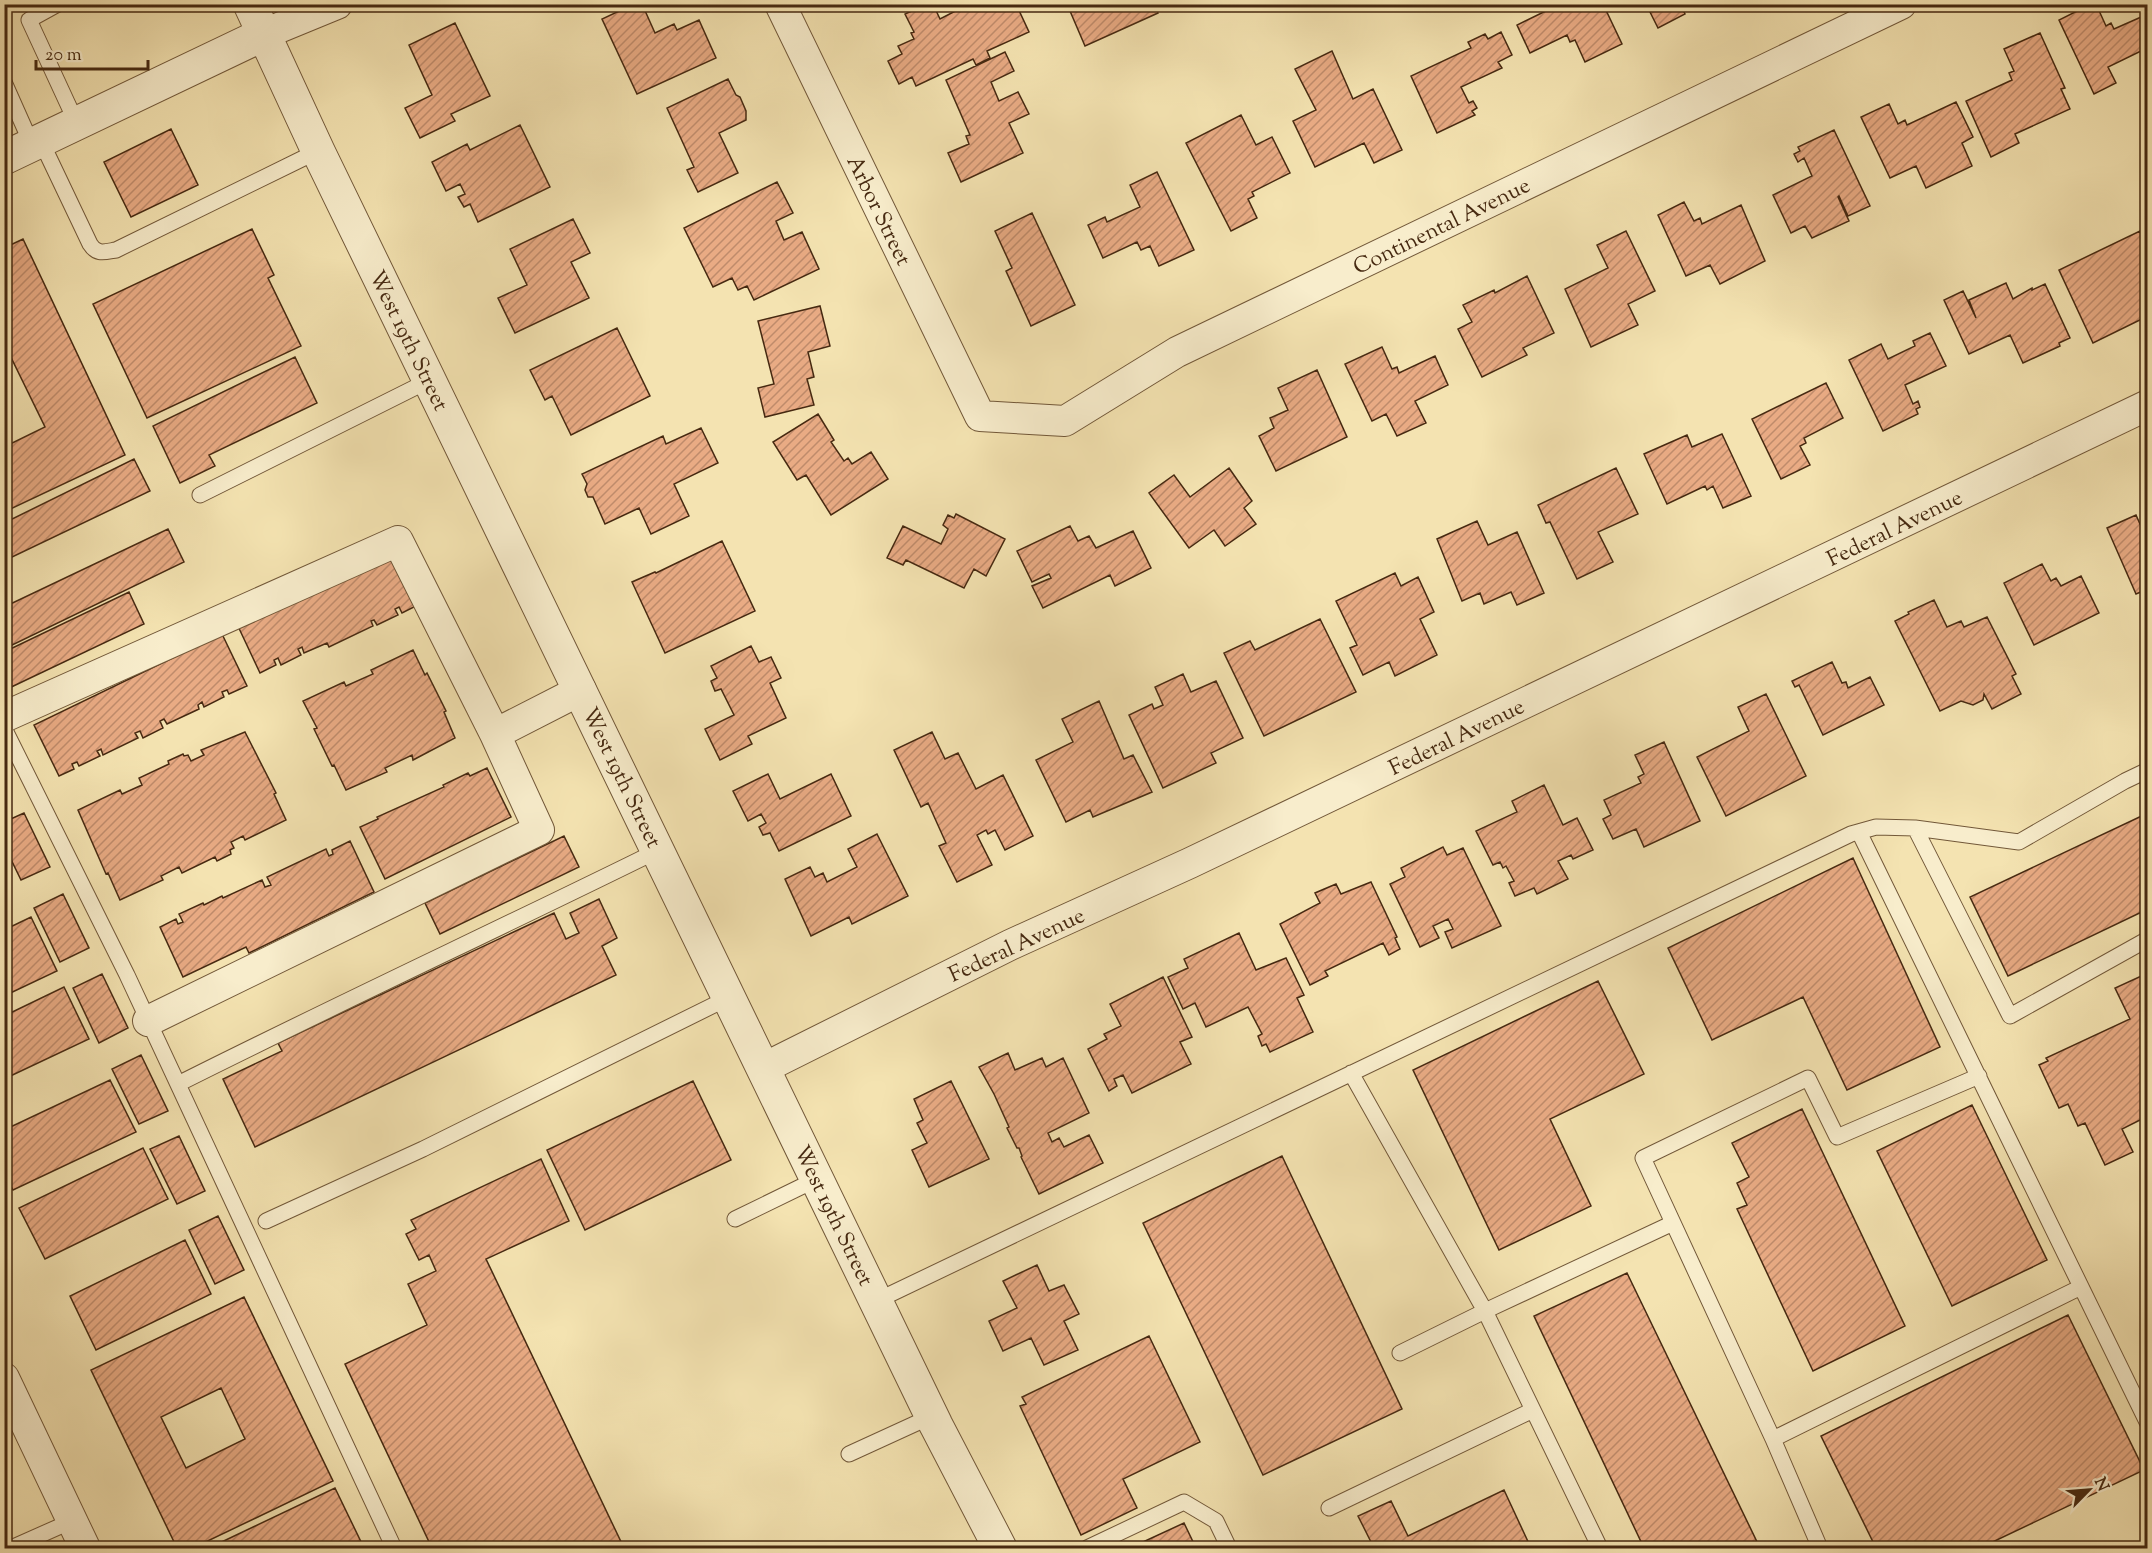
<svg xmlns="http://www.w3.org/2000/svg" width="2152" height="1553" font-family="'Sorts Mill Goudy',serif">
<style>
.building{fill:url(#building-hatch);stroke:#462911;stroke-width:1.5;fill-rule:evenodd}
.lines{fill:none;stroke-linecap:round;stroke-linejoin:round}
.service-casing{stroke:#725839;stroke-width:17}
.minor-casing{stroke:#725839;stroke-width:32}
.tertiary-casing{stroke:#725839;stroke-width:35}
.service{stroke:#f8edcc;stroke-width:15}
.minor{stroke:#f8edcc;stroke-width:30}
.tertiary{stroke:#f8edcc;stroke-width:33}
.labels{text-anchor:middle;stroke-width:4.5;stroke-linejoin:round;paint-order:stroke}
.street-label{font-size:22px;fill:#462911;stroke:#f8edcc}
</style>
<defs>
<pattern id="building-hatch" width="6" height="6" patternUnits="userSpaceOnUse" patternTransform="scale(1.5)"><rect width="6" height="6" fill="#e9ab84"/><path d="M-1 1l2-2M0 6l6-6M5 7l2-2" fill="none" stroke="#bf8b6b"/></pattern>
</defs>
<rect width="100%" height="100%" fill="#f4e3b1"/>
<filter id="stains"><feTurbulence type="fractalNoise" baseFrequency=".00333" numOctaves="4"/><feColorMatrix values="0 0 0 0 .2 0 0 0 0 .09 0 0 0 0 .02 0 0 0 .5 -.17"/></filter>
<radialGradient id="worn" r=".72"><stop offset=".6" stop-color="#630" stop-opacity="0"/><stop offset="1" stop-color="#630" stop-opacity=".3"/></radialGradient>
<path class="building" d="M634,4H642L655,33L674,24L677,30L699,20L716,58L637,94L602,19Z
M927,4H933L940,19L969,4H976L978,9L987,4H1016L1029,32L987,51L990,58L976,65L973,59L916,86L912,77L899,84L888,61L902,54L898,46L914,39L911,33L914,32L905,14Z
M1067,4H1155L1158,13L1085,46Z
M1560,4H1603L1622,44L1585,62L1575,40L1570,42L1567,35L1530,53L1517,25Z
M1646,4H1680L1685,14L1658,28Z
M2091,4H2096L2106,26L2111,23L2114,29L2148,14V58L2143,50L2108,67L2116,83L2094,94L2059,20Z
M455,23L490,96L451,114L455,121L420,138L405,108L432,95L409,45Z
M1501,32L1512,55L1498,62L1502,68L1461,87L1469,103L1473,101L1477,108L1472,111L1475,115L1437,133L1411,76L1471,48L1468,42L1485,34L1488,39Z
M2040,33L2065,88L2061,89L2070,109L2015,134L2019,143L1991,157L1966,101L2012,80L2009,73L2014,71L2004,49Z
M1332,51L1353,99L1373,89L1402,150L1374,163L1364,143L1315,167L1293,121L1316,110L1295,69Z
M1005,52L1014,71L991,82L999,101L1018,92L1029,114L1009,123L1023,153L961,182L948,153L969,144L966,136L970,135L946,80Z
M728,79L736,95L740,97L746,111V120L719,133L738,173L698,192L687,170L694,167L667,108Z
M1956,102L1973,137L1962,143L1972,166L1926,188L1916,166L1890,178L1861,117L1889,104L1898,124L1905,120L1907,125Z
M1241,115L1256,145L1272,137L1290,173L1252,192L1254,196L1248,199L1257,218L1231,231L1186,143Z
M520,125L550,187L478,222L470,204L464,207L458,197L465,194L460,184L446,191L432,162L467,144L470,150Z
M171,129L198,185L131,217L104,162Z
M1834,130L1870,206L1848,216L1839,196L1838,197L1849,221L1812,238L1805,226L1791,233L1773,195L1812,176L1804,158L1798,162L1794,154L1800,151L1798,147Z
M1157,172L1194,250L1159,266L1150,246L1141,250L1137,242L1103,258L1088,225L1105,217L1107,222L1140,207L1130,185Z
M777,182L793,213L776,221L784,240L802,232L819,269L754,300L747,286L738,290L732,278L713,287L684,228Z
M1684,202L1694,221L1700,218L1702,224L1741,205L1765,261L1720,284L1710,265L1686,276L1658,215Z
M1032,213L1075,305L1031,326L1006,271L1012,268L995,231Z
M573,219L590,253L571,262L589,298L515,333L498,298L527,285L510,249Z
M252,229L274,275L268,278L301,346L147,418L93,304Z
M1626,231L1655,291L1628,304L1638,325L1591,347L1565,289L1608,268L1597,245Z
M2140,231L2148,247V316L2093,343L2059,270Z
M23,239L125,455L4,512V447L45,427L4,343V248Z
M1527,276L1554,333L1523,348L1527,355L1482,377L1458,329L1472,322L1463,305L1494,290L1495,293Z
M2006,283L2013,299L2032,288V290L2045,284L2070,338L2059,343L2060,346L2023,363L2010,335L1969,354L1944,300L1963,291L1976,318L1969,300Z
M820,306L830,346L808,352L814,377L807,379L814,405L765,417L758,388L774,384L758,321Z
M617,328L650,396L571,435L552,396L545,400L530,370Z
M1930,333L1946,366L1905,385L1913,404L1918,401L1920,407L1916,409L1918,414L1883,431L1849,360L1881,344L1888,359L1915,346L1913,341Z
M1382,347L1392,369L1397,367L1399,373L1435,356L1448,385L1415,401L1426,423L1397,436L1386,414L1372,421L1345,364Z
M295,357L317,403L209,455L215,466L180,483L153,426Z
M1317,370L1347,437L1276,471L1259,436L1274,428L1270,418L1288,410L1278,388Z
M1826,383L1843,418L1804,438L1806,443L1800,446L1810,465L1781,479L1752,419Z
M818,414L834,440L831,442L844,461L848,458L852,464L871,452L888,479L831,515L806,475L797,480L773,442Z
M701,428L718,463L674,484L689,516L651,534L639,508L605,524L593,497H588L585,490L587,484L582,474L663,436L666,444Z
M1722,434L1751,496L1723,508L1713,486L1707,490L1705,486L1667,504L1644,454L1687,435L1692,447Z
M134,459L150,491L10,558L4,546V523Z
M1229,468L1252,501L1244,508L1256,524L1225,546L1214,530L1189,548L1149,493L1174,475L1190,497Z
M1616,468L1638,514L1598,532L1613,562L1577,579L1550,522L1546,523L1538,505Z
M956,514L1005,539L986,576L974,569L964,588L906,560L903,565L887,558L903,526L941,544L948,529L943,525L948,515L954,518Z
M2136,515L2140,524L2148,521V589L2136,594L2107,528Z
M1477,521L1488,545L1517,532L1544,593L1517,605L1511,592L1484,604L1480,593L1462,601L1437,539Z
M1070,526L1078,541L1089,536L1096,548L1133,531L1151,568L1115,586L1110,575L1043,608L1032,586L1051,578L1049,574L1032,582L1017,551Z
M168,529L184,562L6,648L4,644V607Z
M722,541L755,611L665,653L632,582L655,572L656,573Z
M396,552L420,604L402,613L399,607L395,609L398,615L377,625L374,620L371,621L373,626L329,647L327,643L304,653L302,647L298,649L301,655L281,665L278,658L274,660L276,665L260,673L236,622Z
M2042,564L2051,581L2056,578L2061,586L2081,576L2099,613L2034,645L2004,583Z
M1395,573L1401,586L1418,577L1434,612L1420,619L1437,655L1395,676L1389,662L1363,675L1350,648L1357,645L1336,601Z
M129,592L144,624L5,690L4,652Z
M1934,600L1947,627L1961,621L1964,627L1987,617L2016,674L2012,676L2021,694L1992,709L1984,694L1983,700L1973,705L1961,701L1940,711L1895,621L1909,614L1908,612Z
M1320,619L1356,692L1264,736L1224,653L1250,641L1255,650Z
M222,634L247,686L229,694L227,690L222,692L224,697L204,707L202,702L198,705L199,709L167,724L164,719L160,721L163,728L143,738L140,731L135,733L138,738L103,755L101,749L97,751L100,756L79,766L77,762L72,764L74,769L59,776L34,725Z
M751,646L759,662L771,657L781,678L770,683L786,718L748,736L752,744L720,760L705,729L734,715L721,689L715,691L711,681L717,678L711,666Z
M413,650L425,675L427,673L446,711L444,712L455,738L413,760L412,755L385,768L387,772L346,790L334,765L332,766L314,729L317,728L303,701L344,682L346,686L373,674L371,670Z
M1832,662L1842,683L1846,682L1848,688L1870,677L1884,705L1823,735L1799,685L1795,687L1792,681Z
M1183,674L1191,692L1216,681L1243,738L1211,753L1216,763L1163,788L1129,715L1152,704L1154,709L1163,705L1155,687Z
M1766,694L1806,776L1726,816L1697,757L1749,731L1738,707Z
M1099,701L1124,759L1133,755L1152,792L1093,817L1090,810L1066,822L1036,760L1073,742L1062,719Z
M245,732L276,793L274,794L286,820L245,840L243,836L231,842L234,848L230,850L231,854L217,861L215,857L182,873L179,867L161,876L163,880L120,900L108,873L106,874L78,810L120,790L122,794L142,785L139,778L169,764L168,761L183,754L184,756L188,755L191,761L204,755L201,750Z
M932,732L945,759L958,753L976,789L1003,775L1033,836L1005,850L995,830L988,834L986,830L977,835L992,865L957,882L939,846L946,843L928,803L921,807L894,750Z
M1664,742L1700,821L1644,847L1636,829L1613,839L1603,819L1611,815L1604,800L1641,783L1638,777L1644,774L1635,755Z
M487,768L511,817L385,879L360,827L378,819L377,817L444,787L443,785L468,773L470,776Z
M768,774L780,799L831,774L851,816L779,851L770,833L763,835L759,827L766,823L761,814L748,821L733,791Z
M1544,785L1563,825L1577,818L1593,850L1573,859L1571,855L1558,861L1568,879L1537,894L1534,888L1515,896L1509,883L1514,881L1506,866L1503,868L1500,862L1493,865L1476,831L1517,812L1512,801Z
M24,813L50,867L21,880L4,845V822Z
M2148,813V909L2008,976L1970,897Z
M877,834L908,896L852,924L849,917L811,936L785,879L810,867L815,877L823,873L827,882L857,867L848,849Z
M564,836L579,867L440,934L425,903Z
M350,841L374,892L249,953L246,947L183,977L160,927L176,919L178,924L183,922L179,914L203,903L204,905L222,896L223,898L262,880L265,887L271,885L267,877L326,849L329,856L333,854L332,850Z
M1443,847L1447,855L1463,848L1501,926L1452,948L1445,932L1453,929L1448,919L1433,926L1439,938L1420,947L1390,884L1405,877L1401,868Z
M1853,858L1940,1047L1847,1090L1803,997L1712,1040L1668,948Z
M1371,882L1397,937L1395,938L1400,949L1389,955L1383,943L1325,971L1328,976L1310,985L1280,924L1320,903L1315,893L1336,884L1341,894Z
M63,894L89,948L60,962L34,908Z
M599,899L617,938L602,946L616,975L255,1147L223,1079L282,1051L278,1043L554,913L566,939L579,933L570,913Z
M31,917L57,971L4,996V930Z
M1239,933L1256,970L1286,958L1304,995L1297,998L1313,1032L1270,1052L1266,1044L1262,1046L1258,1036L1262,1034L1248,1007L1206,1027L1195,1003L1183,1009L1168,977L1188,968L1184,959Z
M2148,973V1116L2122,1129L2133,1152L2105,1165L2085,1123L2078,1126L2068,1104L2059,1108L2039,1065L2048,1061L2046,1058L2130,1019L2115,988Z
M102,974L128,1028L99,1043L73,988Z
M1163,977L1192,1037L1180,1042L1191,1064L1132,1093L1123,1075L1114,1079L1117,1086L1109,1091L1088,1049L1107,1039L1104,1034L1121,1026L1110,1004Z
M1598,981L1644,1074L1550,1119L1591,1206L1499,1250L1413,1070Z
M64,987L89,1039L4,1079V1016Z
M1008,1053L1015,1070L1042,1058L1046,1067L1063,1058L1089,1113L1048,1133L1052,1142L1059,1138L1064,1147L1089,1135L1103,1163L1039,1194L1021,1157L1022,1156L1019,1148H1017L1007,1128L1009,1127L994,1094L979,1067Z
M141,1055L168,1111L139,1124L112,1069Z
M110,1080L136,1132L13,1190L4,1173V1130Z
M693,1081L731,1160L585,1230L547,1150Z
M951,1081L989,1159L929,1187L912,1150L927,1143L917,1123L923,1120L914,1099Z
M1972,1105L2047,1260L1952,1306L1877,1151Z
M1802,1109L1905,1326L1813,1371L1737,1209L1747,1205L1737,1183L1749,1177L1732,1143Z
M179,1136L205,1191L177,1204L150,1149Z
M143,1148L168,1199L45,1259L19,1208Z
M1282,1156L1402,1409L1263,1475L1143,1223Z
M541,1159L569,1221L486,1259L624,1548H437L435,1545L431,1546L345,1364L427,1325L408,1284L436,1271L429,1255L419,1260L406,1234L416,1229L411,1220Z
M218,1216L244,1270L215,1284L189,1230Z
M185,1240L211,1294L96,1350L70,1296Z
M1037,1265L1049,1291L1064,1285L1079,1314L1064,1321L1078,1350L1044,1365L1031,1338L1003,1351L989,1321L1017,1308L1003,1281Z
M1627,1273L1760,1548H1644L1534,1316Z
M244,1297L333,1481L193,1548H177L91,1370ZM221,1388L245,1439L186,1468L161,1417Z
M2068,1315L2144,1470L1980,1548H1876L1821,1436Z
M1149,1336L1200,1442L1123,1479L1137,1508L1081,1535L1020,1406L1026,1404L1022,1397Z
M335,1488L364,1548H209Z
M1504,1490L1531,1548H1374L1358,1516L1391,1501L1408,1536Z
M1184,1523L1196,1548H1130Z"/>
<g class="lines">
<defs>
<path id="service" d="M58,4L29,20L77,124
M4,82L32,145
M41,141L90,244C97,255 104,252 116,250L318,151
M200,495L430,380
M4,728L127,975L394,1548
M1915,828L2010,1016L2148,939
M1859,832L2148,1424
M1351,1073L1485,1311L1600,1548
M178,1084C337,1004 499,929 659,850
M735,1219L817,1179
M266,1221L423,1149L730,997
M876,1301L1851,834L1876,827L1915,828L2019,842L2125,781L2148,770
M1400,1353L1485,1311L1673,1223
M1773,1439L2081,1287
M849,1454L932,1416
M1329,1508L1533,1410
M11,1548L72,1521
M1087,1548L1184,1502L1216,1521L1229,1548
M1820,1548L1773,1439L1643,1158L1808,1078L1837,1137L1979,1076"/>
<path id="minor" d="M780,4L980,416L1065,421L1177,352L1901,4
M264,34L337,4
M4,717L398,541L495,734L539,830L148,1021
M495,734L581,690
M764,1068L1010,945L1190,863L2148,405
M4,1378L85,1548"/>
<path id="tertiary" d="M250,4L318,151L936,1425L1000,1548
M4,158L264,34"/>
</defs>
<use href="#service" class="service-casing"/>
<use href="#minor" class="minor-casing"/>
<use href="#tertiary" class="tertiary-casing"/>
<use href="#service" class="service"/>
<use href="#minor" class="minor"/>
<use href="#tertiary" class="tertiary"/>
</g>
<g class="labels">
<g class="street-label">
<text transform="translate(880 210) rotate(64)" y="8">Arbor Street</text>
<text transform="translate(1441 225) rotate(-26)" y="8">Continental Avenue</text>
<text transform="translate(410 340) rotate(64)" y="8">West 19th Street</text>
<text transform="translate(1894 527) rotate(-26)" y="8">Federal Avenue</text>
<text transform="translate(1456 736) rotate(-26)" y="8">Federal Avenue</text>
<text transform="translate(623 777) rotate(64)" y="8">West 19th Street</text>
<text transform="translate(1016 944) rotate(-25)" y="8">Federal Avenue</text>
<text transform="translate(835 1215) rotate(64)" y="8">West 19th Street</text>
</g>
</g>
<rect width="2152" height="1553" fill="none" stroke="#f4e3b1" stroke-width="24"/>
<rect x="6" y="6" width="2140" height="1541" fill="none" stroke="#462911" stroke-width="3"/>
<rect x="12" y="12" width="2128" height="1529" fill="none" stroke="#462911" stroke-width="1.5"/>
<g transform="translate(2089 1490) rotate(65)" stroke="#f8edcc" stroke-width="4.5" paint-order="stroke">
<path d="M0-4.5L10 22L0 15L-10 22Z" fill="#462911"/>
<text y="-9" font-size="16" font-weight="bold" text-anchor="middle" fill="#462911">N</text>
</g>
<path d="M36 60v9h112v-9" fill="none" stroke="#462911" stroke-width="3"/>
<text x="45" y="60" font-size="18" fill="#462911" stroke="#f8edcc" stroke-width="4.5" paint-order="stroke">20 m</text>
<rect width="100%" height="100%" filter="url(#stains)"/>
<rect width="100%" height="100%" fill="url(#worn)"/>
</svg>
